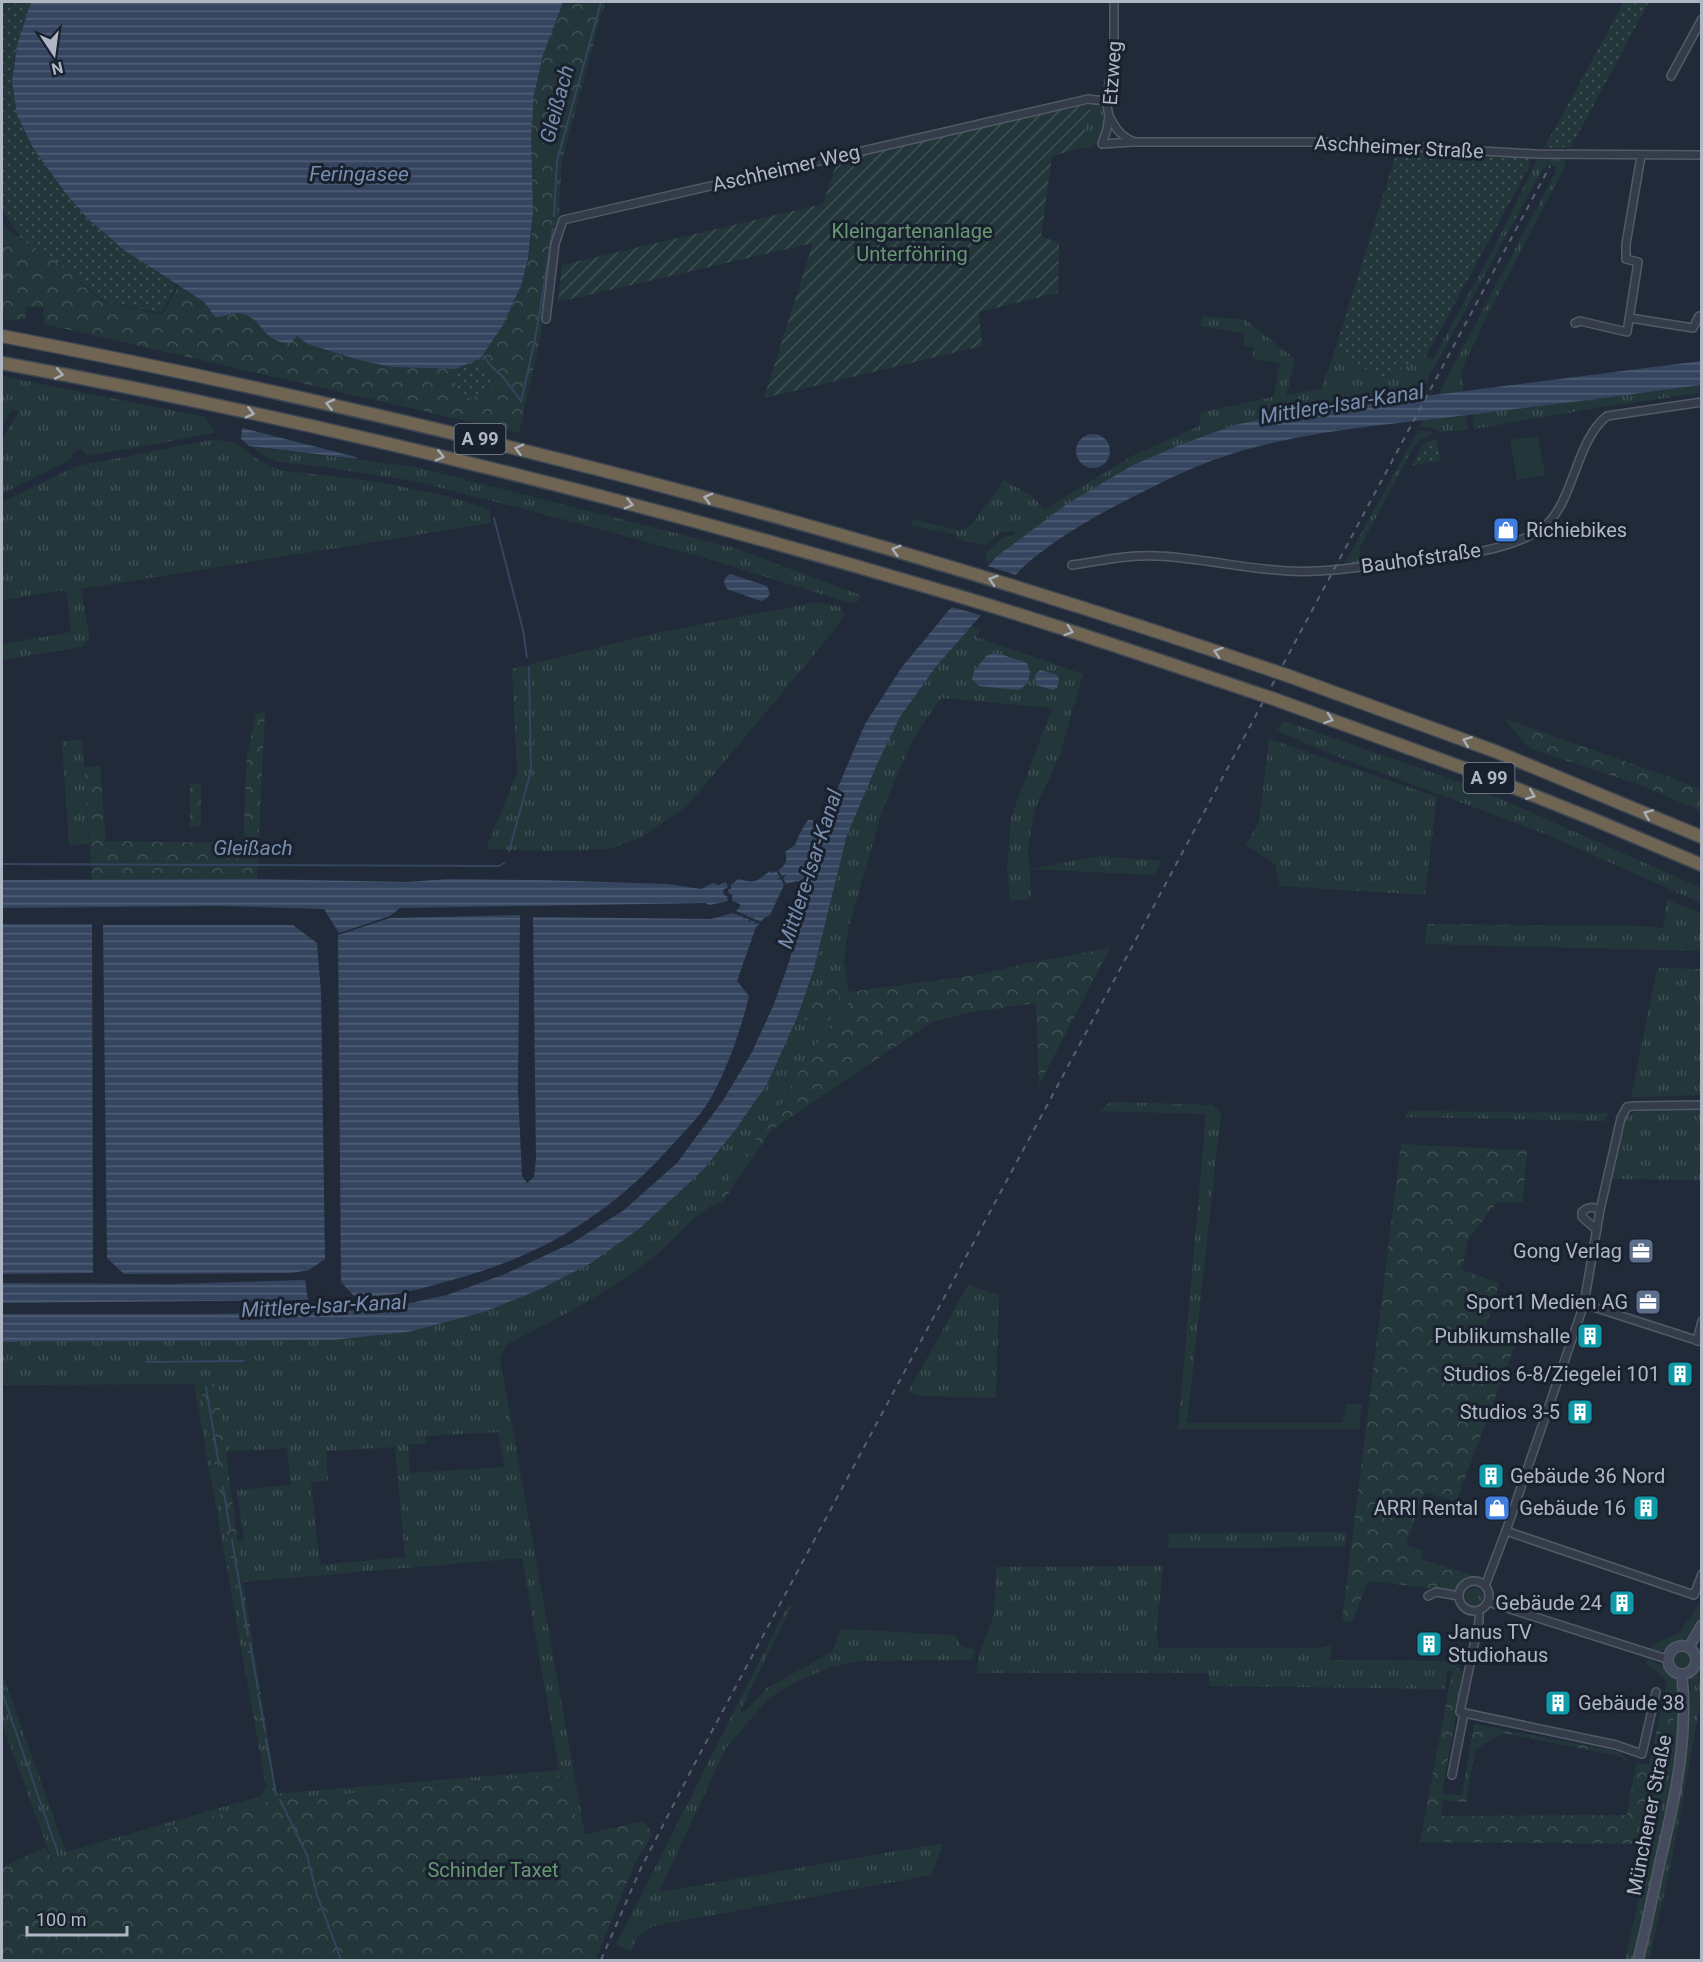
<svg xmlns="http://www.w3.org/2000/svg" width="1703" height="1962" font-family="Roboto,sans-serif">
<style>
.grass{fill:url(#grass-tufts);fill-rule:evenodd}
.forest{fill:url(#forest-crowns)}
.park{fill:url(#park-dots)}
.garden{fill:url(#garden-furrows)}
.pitch{fill:#23363a}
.water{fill:url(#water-rules)}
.pier{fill:#212a39}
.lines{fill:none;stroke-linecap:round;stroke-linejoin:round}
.stream{stroke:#354560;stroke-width:2}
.street-casing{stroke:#525a67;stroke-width:10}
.secondary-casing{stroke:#525a67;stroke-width:12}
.highway-casing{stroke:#3f4754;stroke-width:15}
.street{stroke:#353c49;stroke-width:7}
.secondary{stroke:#434b5c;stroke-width:9}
.highway{stroke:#6f6552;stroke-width:12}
.rail{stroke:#566070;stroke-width:2;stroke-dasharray:6 6;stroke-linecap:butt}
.highway-bridge-casing{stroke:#3f4754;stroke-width:15;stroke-linecap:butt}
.highway-bridge{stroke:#6f6552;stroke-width:12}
.oneway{stroke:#a9afba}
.labels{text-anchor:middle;stroke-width:6;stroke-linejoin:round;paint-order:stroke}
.shield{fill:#1a212e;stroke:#828a98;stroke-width:1.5}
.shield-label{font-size:18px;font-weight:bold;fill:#afb7c5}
.street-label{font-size:20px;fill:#afb7c5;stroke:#1a212e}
.park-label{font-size:20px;fill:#679673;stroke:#1a212e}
.poi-label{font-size:20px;fill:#afb7c5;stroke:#1a212e;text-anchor:end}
.water-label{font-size:21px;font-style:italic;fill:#778dae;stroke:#1a212e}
</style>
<defs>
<pattern id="grass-tufts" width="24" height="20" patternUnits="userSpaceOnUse" patternTransform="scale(1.5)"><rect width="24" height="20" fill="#23363a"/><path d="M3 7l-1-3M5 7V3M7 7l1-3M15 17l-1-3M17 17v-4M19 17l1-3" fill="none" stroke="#405155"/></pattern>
<pattern id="forest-crowns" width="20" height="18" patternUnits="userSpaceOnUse" patternTransform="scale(1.5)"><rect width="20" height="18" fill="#23363a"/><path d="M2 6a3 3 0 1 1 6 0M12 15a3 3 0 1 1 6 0" fill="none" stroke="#405155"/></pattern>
<pattern id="park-dots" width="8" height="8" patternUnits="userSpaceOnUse" patternTransform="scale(1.5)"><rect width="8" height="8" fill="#23363a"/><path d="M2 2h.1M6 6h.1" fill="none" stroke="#405155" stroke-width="1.8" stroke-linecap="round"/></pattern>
<pattern id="garden-furrows" width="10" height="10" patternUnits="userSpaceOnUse" patternTransform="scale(1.5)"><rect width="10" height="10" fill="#23363a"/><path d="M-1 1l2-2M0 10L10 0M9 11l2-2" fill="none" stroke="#405155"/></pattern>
<pattern id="water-rules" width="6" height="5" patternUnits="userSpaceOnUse" patternTransform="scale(1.5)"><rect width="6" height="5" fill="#354560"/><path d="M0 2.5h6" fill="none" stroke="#505e75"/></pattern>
</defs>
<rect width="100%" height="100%" fill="#212a39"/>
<path class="grass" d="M1092,101C1109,106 1104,126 1102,139L1088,149L1081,148Z
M1544,158H1564L1565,166L1482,326C1477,342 1465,356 1462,372C1461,378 1463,385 1463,391L1438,395L1555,173L1556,167L1548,165L1542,170L1418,397C1357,405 1296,409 1237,425C1224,428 1211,434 1198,439C1123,465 1059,508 997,556L990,563L986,562V554C993,546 1001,535 1012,536L1016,532L1002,531L987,545L963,541L954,534L911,526L913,519L960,531L972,524L1004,480L1030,495L1045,509L1134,455L1199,426L1201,412L1273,397L1280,364L1252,358L1254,348L1243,346L1245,333L1200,326L1203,316L1246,320L1295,359L1286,395L1321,389L1335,350L1381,379L1426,356L1433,359L1496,244L1537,160Z
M2,376L205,417L215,433L88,456L80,449L73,453L70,460L2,494V440L19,411L12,409L2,426Z
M1701,385V393L1603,407L1474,429L1472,414Z
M1466,415L1468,430L1440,432L1431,427H1420L1424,419Z
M1418,431H1429L1432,434L1419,440L1413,448L1359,549L1360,556L1367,563L1343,566Z
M211,440L229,441L241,447L257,459L279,470L380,482L450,497L489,509L491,523L81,589L90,639L82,647L2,660V644L71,632L66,590L2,600V502L77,466Z
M254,447L416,467L734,548L860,595V598L857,602L850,603L705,558L551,516L414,481L309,465L282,463L268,458L254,449Z
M818,602L840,607L845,615L827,639L687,806L642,837L610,849L555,851L486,849L517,773L512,669L656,633Z
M971,626L981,630L976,637L1083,674L1060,755L1034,811L1028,850L1029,869L1099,856L1162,861L1154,875L1030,869L1031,899L1010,901L1007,869L1011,817L1052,708L941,698L914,737L883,808L849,926L844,960L849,992L848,1007L841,1019L810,1051L782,1104L764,1126L720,1195L723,1201C694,1210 676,1240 652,1258C607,1294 556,1319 506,1345L500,1358L585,1835L579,1836L569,1778L566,1776L552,1775L269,1801L55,1868L2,1724V1672L66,1852L261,1796L266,1787L194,1384L2,1385V1342L333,1340L408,1332L541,1289L767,1084L797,1018L814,970L847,835L879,760L900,717L936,667ZM200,1384H217L225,1452L287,1448L291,1485L237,1490L244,1540L237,1542L243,1582L522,1558L559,1770L273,1794ZM498,1432L505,1467L410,1473L408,1445L426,1443V1436ZM395,1447L405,1557L320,1565L311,1482L328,1481L326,1451Z
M1284,721L1474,787L1701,888V903L1548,835L1328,753L1276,730Z
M82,739L89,844L69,845L62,742Z
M1269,739L1437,797L1425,895L1280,886L1275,864L1246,845L1258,824L1261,807Z
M1667,900L1701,913V951L1425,944L1427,924L1639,926L1663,928Z
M1657,968L1701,969V1095L1631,1097Z
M1117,1102L1213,1105L1221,1113L1187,1423H1343L1346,1404L1362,1405L1359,1429H1178L1206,1114L1099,1111L1109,1103Z
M1701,1108V1180L1613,1179C1616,1161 1617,1140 1623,1123C1629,1102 1683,1108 1701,1108Z
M1414,1111L1608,1113L1605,1121L1405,1117L1408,1112Z
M968,1285L999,1295L996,1398L922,1396L908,1392Z
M1347,1532L1345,1547L1168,1548L1169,1533Z
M1163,1566L1156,1638L1159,1639L1158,1648H1320L1332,1645L1330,1660L1459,1661L1458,1668L1446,1672L1447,1680L1444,1689L1209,1686V1673H976L979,1656L994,1614L996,1567Z
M1465 1597a9 9 0 1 1 18 0a9 9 0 1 1-18 0Z
M1701,1601V1635L1693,1631C1685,1642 1670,1650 1657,1651L1654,1662C1668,1667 1676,1677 1679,1691L1690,1690V1678L1697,1673L1701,1665V1699L1671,1864L1649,1960H1625L1658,1815L1674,1716L1667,1681L1653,1668L1646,1665L1652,1645L1680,1632Z
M788,1605L792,1606L740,1711L745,1712L767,1688L832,1652L841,1629L955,1635L961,1646L975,1650L972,1660L862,1661L830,1667L796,1682L769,1698L726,1748L659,1892L943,1843L932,1875L653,1926L637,1937L631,1951L616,1945Z
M1671 1660a11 11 0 1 1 22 0a11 11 0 1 1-22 0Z"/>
<path class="forest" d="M563,2H605L562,160L557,249L540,340L519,433L44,324L43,307H26L25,319L11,320L2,319V225L23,241L47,254L102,301L162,315L178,286L204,302L212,314L220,318L233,314H245L251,318L261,329L293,341L294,337H299L303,341L359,360L391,367L455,369L456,390L494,385L480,359C496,336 510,314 520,288C540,236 530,186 531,134C532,87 545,44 563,2Z
M265,712L257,879L92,880L84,767L100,766L106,841L243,843L247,756L256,714Z
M1503,718L1681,781L1701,790V811L1640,785L1529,748Z
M190,784H201V827H190Z
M1110,948L1039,1085L1036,1003L966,1013L932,1022L772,1130L723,1201L720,1195L764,1126L782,1104L810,1051L841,1019L848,1007L849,992L977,975L1038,961Z
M834,970C843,1001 842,1007 819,1030L813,1022L804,1019Z
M1401,1144L1527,1150L1523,1202L1496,1203L1468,1240L1462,1270L1499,1283L1485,1329L1517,1340L1456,1502L1425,1492L1406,1545L1423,1551L1421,1559L1472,1575L1460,1582L1455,1591L1368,1581L1352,1622L1342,1621Z
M200,1384H217L243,1582L277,1794L273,1795Z
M1454,1668H1460L1463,1677L1442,1793L1462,1796L1474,1724L1620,1752L1628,1761L1619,1756L1502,1733L1475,1750L1466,1802L1443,1800L1441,1816L1627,1815L1636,1763L1649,1765L1667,1681C1685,1716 1660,1805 1652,1844L1420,1842L1452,1672Z
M552,1775L566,1776L569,1778L579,1836L643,1821L653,1834L635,1863L595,1960H2V1867L46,1847L55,1868L75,1855L269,1801Z"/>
<path class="park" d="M2,2H31C23,27 11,54 13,82C14,118 27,140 48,169C60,186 73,204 88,219C115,244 145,264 176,285L161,313L104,301L47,254L23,241L2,210Z
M1624,2H1649L1571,147L1544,148Z
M1397,151L1529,158L1530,165L1426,356L1381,379L1335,350Z
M480,359L494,385L471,399L456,390L455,369Z
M1432,440H1436L1441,461L1412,465L1423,444Z"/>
<path class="garden" d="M1092,101L1081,148L1052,156L1041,236L1059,243L1058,293L979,312L982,346L764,398L813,243L558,302L562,265L823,204L838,159Z"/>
<path class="pitch" d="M1538,436L1545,475L1517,480L1510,440Z"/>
<path class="water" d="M31,2H563L543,55L534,95L531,137L533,212L528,259L521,286L503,325L480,359L455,369L391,367L359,360L308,344L297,336L291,343C264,344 262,319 243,314C233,311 225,318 215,317L204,302L124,250L87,218L66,194L33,148L17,115L12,81L17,45Z
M1701,361V385C1626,395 1551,405 1476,414C1389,425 1299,430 1216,459C1183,471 1152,487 1121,503C1086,521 1051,542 1022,568L935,668L900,717L879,760L847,835L814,969L797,1018L767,1084L736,1129L703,1170L640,1228L591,1263L541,1289L484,1312L408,1332L333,1340L2,1342V1314H201L337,1312L397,1306L447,1295L505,1274L572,1243L624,1210L677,1163L724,1099L752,1052L774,1004L789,962L807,893V887L811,877L821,827L865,724L902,667L949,610L997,556L1067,504L1133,465L1182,444L1235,425L1291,413Z
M242,428L356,457L357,459L249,446L241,439Z
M1076 451a17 17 0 1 1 34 0a17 17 0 1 1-34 0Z
M730,574L767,586L770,594L767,598L761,601L727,589L724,583L725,578Z
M997,653L1027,663L1030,672L1028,683L1019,690L979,686L972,679L974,671L987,655Z
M1040,670L1057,675L1059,679L1057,688L1053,690L1036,685L1035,675Z
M808,820H813V832H819L805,886L797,881L786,884L783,878L787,874L782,876L778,870C786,866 788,860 785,852L795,845C798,837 802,828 808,820Z
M770,871L772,873L776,871L780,877L777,880L781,879L784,885L770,915L764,918L761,922L752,918L753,915L751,918L746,916L747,913L745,915L736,911L740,907V904L732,901V894H729L728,889H731V885L738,879C757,884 756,881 770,871Z
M257,879L407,882L448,879L541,880L668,884L701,889L713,883L718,885L726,882L728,887L723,890L724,895L727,896L728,901L710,905L705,903L400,908L390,916L339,933L324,909L220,906L2,908V880Z
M733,913L744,917L743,920L745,918L749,919V923L751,920L755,922L754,926L756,923L760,924L756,927L737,981L749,996C741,1029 729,1064 713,1094C703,1113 687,1129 673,1144C611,1214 542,1256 452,1280C420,1289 387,1299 354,1296L341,1282L338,935L390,918L520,915L518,1090L522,1176L527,1183L534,1177L536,1159L533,917L711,919Z
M2,924H92L93,1273L2,1274Z
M103,925H293L317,943L321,992L325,1259L309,1270L292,1273L124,1274L107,1258Z
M305,1280L308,1300L2,1303V1283L171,1284Z"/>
<path class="pier" d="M984,565L1020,576L984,616L948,606Z"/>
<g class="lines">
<path class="stream" d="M554,216L557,161L601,2
M483,355L491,366L503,377L521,401
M521,402L536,334L553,229
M494,518L523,630L527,657
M509,851L531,771L529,667
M2,864L499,866L504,863
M146,1362L244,1361
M206,1387L219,1465
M223,1487L230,1530
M232,1540L248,1635
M250,1643L258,1690
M2,1692L57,1850
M259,1698L265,1731
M266,1739L276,1794
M280,1800L307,1855L317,1895L341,1960"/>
<defs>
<path id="street" d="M1114,2V54L1106,101L1109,116L1107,129L1102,144L1133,142
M1671,76L1702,19
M1109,116C1116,129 1121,137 1135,142H1322L1536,154L1702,155
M1630,318L1693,328L1699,316H1702
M546,319L555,244L563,220L1088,99L1106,101
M1575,323L1580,321L1627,332L1638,262L1626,259V244L1641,156
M1072,565C1100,561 1130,554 1158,556C1202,558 1245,569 1288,571C1325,573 1360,567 1397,562C1440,557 1510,554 1545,526C1574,501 1576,440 1607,416L1702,402
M1597,1230L1582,1217V1212C1588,1206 1593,1207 1600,1210
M1584,1304L1702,1342
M1697,1341L1702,1321
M1506,1531L1694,1595L1702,1574
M1459 1596a15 15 0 1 1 30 0a15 15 0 1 1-30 0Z
M1485,1586L1506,1531L1584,1304L1600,1210L1621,1118L1627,1107L1633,1106L1702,1105
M1428,1596L1436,1592L1459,1596
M1488,1602L1667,1659
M1479,1610V1621L1460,1712L1616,1745L1642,1754L1656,1692
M1697,1662H1702
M1452,1775L1464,1713"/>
<path id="secondary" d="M1668 1660a14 14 0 1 1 28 0a14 14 0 1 1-28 0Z
M1689,1647L1702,1625
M1638,1960C1647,1925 1654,1889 1662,1853C1676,1794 1688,1736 1682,1675"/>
<path id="highway" d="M2,336C433,419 858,528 1274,671
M2,363C315,420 626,498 931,588C1042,620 1152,658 1262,695
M1286,675L1497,752L1702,837
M1274,699L1480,774L1595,820L1702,865"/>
</defs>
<use href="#street" class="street-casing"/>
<use href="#secondary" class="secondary-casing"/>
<use href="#highway" class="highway-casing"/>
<use href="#street" class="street"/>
<use href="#secondary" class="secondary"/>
<use href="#highway" class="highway"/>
<path class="rail" d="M601,1960L641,1868L696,1761L1550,166"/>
<defs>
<path id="highway-bridge" d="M1274,671L1286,675
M1262,695L1274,699"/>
</defs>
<use href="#highway-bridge" class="highway-bridge-casing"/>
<use href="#highway-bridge" class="highway-bridge"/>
</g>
<defs><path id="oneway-chevron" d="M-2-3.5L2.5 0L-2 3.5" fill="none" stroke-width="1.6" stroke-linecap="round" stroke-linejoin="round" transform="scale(1.5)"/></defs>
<g class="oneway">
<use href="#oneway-chevron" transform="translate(59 374) rotate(11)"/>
<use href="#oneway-chevron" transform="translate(330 404) rotate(-167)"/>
<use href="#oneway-chevron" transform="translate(250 413) rotate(13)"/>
<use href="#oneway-chevron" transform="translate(519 449) rotate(-165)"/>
<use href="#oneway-chevron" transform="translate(440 456) rotate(13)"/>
<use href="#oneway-chevron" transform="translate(708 498) rotate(-165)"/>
<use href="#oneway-chevron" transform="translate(629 504) rotate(14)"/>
<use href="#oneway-chevron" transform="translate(896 550) rotate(-163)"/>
<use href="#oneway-chevron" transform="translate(993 580) rotate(-162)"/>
<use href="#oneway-chevron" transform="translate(1069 631) rotate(18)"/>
<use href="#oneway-chevron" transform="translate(1218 652) rotate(-162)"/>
<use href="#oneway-chevron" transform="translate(1329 719) rotate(19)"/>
<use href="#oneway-chevron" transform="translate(1467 741) rotate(-159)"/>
<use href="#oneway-chevron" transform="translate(1531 795) rotate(22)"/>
<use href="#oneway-chevron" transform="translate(1648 814) rotate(-157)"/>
</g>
<defs>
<symbol id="shop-square" viewBox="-11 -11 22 22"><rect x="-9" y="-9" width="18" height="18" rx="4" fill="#3f7fe0" stroke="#1a212e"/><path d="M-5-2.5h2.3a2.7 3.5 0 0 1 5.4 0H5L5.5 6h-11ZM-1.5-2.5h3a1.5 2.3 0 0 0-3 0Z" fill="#fff"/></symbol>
<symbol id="office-square" viewBox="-11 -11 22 22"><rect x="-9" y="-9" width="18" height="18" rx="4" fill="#5c6f8a" stroke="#1a212e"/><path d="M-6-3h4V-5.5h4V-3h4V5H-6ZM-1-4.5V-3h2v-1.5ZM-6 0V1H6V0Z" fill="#fff"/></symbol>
<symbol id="building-square" viewBox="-11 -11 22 22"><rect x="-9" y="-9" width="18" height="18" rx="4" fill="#0f9aa8" stroke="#1a212e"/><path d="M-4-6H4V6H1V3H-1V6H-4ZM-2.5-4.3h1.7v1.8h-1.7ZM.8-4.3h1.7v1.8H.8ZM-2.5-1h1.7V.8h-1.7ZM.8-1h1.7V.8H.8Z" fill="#fff"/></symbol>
</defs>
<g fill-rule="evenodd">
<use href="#shop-square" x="1491" y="515" width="30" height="30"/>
<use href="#office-square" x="1626" y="1236" width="30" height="30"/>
<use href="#office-square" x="1633" y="1287" width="30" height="30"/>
<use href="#building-square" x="1575" y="1321" width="30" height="30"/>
<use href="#building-square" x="1665" y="1359" width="30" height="30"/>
<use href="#building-square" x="1565" y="1397" width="30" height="30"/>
<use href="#building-square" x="1476" y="1461" width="30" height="30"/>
<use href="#shop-square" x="1482" y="1493" width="30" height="30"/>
<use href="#building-square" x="1631" y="1493" width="30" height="30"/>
<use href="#building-square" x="1607" y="1588" width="30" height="30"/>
<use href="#building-square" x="1414" y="1629" width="30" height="30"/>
<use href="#building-square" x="1543" y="1688" width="30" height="30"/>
</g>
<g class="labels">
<g class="shield">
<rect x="454.5" y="424" width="51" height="30" rx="4.5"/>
<rect x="1463.5" y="763" width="51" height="30" rx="4.5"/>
</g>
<g class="shield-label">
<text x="480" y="445">A 99</text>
<text x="1489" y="784">A 99</text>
</g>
<g class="street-label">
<text transform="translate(1112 73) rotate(-86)" y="7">Etzweg</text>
<text transform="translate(1399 147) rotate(3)" y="7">Aschheimer Straße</text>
<text transform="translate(786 168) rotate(-13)" y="7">Aschheimer Weg</text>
<text transform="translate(1421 558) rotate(-8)" y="7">Bauhofstraße</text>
<text transform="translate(1649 1815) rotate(-79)" y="7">Münchener Straße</text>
</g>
<g class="park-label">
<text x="912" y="238">Kleingartenanlage<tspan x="912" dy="23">Unterföhring</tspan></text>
<text x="493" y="1877">Schinder Taxet</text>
</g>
<g class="poi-label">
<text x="1526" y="537" text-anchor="start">Richiebikes</text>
<text x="1622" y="1258">Gong Verlag</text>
<text x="1628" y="1309">Sport1 Medien AG</text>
<text x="1570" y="1343">Publikumshalle</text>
<text x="1660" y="1381">Studios 6-8/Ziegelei 101</text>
<text x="1560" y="1419">Studios 3-5</text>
<text x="1510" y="1483" text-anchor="start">Gebäude 36 Nord</text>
<text x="1478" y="1515">ARRI Rental</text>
<text x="1626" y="1515">Gebäude 16</text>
<text x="1602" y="1610">Gebäude 24</text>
<text x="1448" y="1639" text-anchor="start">Janus TV<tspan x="1448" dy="23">Studiohaus</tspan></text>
<text x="1578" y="1710" text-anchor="start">Gebäude 38</text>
</g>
<g class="water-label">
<text transform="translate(557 104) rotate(-75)" y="7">Gleißach</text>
<text x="359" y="181">Feringasee</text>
<text transform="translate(1342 404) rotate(-9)" y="7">Mittlere-Isar-Kanal</text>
<text x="253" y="855">Gleißach</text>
<text transform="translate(810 869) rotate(-72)" y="7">Mittlere-Isar-Kanal</text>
<text transform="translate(324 1306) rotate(-3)" y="7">Mittlere-Isar-Kanal</text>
</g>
</g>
<rect width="1703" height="1962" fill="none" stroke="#afb7c5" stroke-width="6"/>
<g transform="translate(54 54) rotate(167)" stroke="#1a212e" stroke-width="4.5" paint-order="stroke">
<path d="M0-4.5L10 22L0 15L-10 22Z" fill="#afb7c5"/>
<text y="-9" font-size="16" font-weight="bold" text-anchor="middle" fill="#afb7c5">N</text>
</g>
<path d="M27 1926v9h100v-9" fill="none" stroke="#afb7c5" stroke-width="3"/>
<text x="36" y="1926" font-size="18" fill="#afb7c5" stroke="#1a212e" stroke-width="4.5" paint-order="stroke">100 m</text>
</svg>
